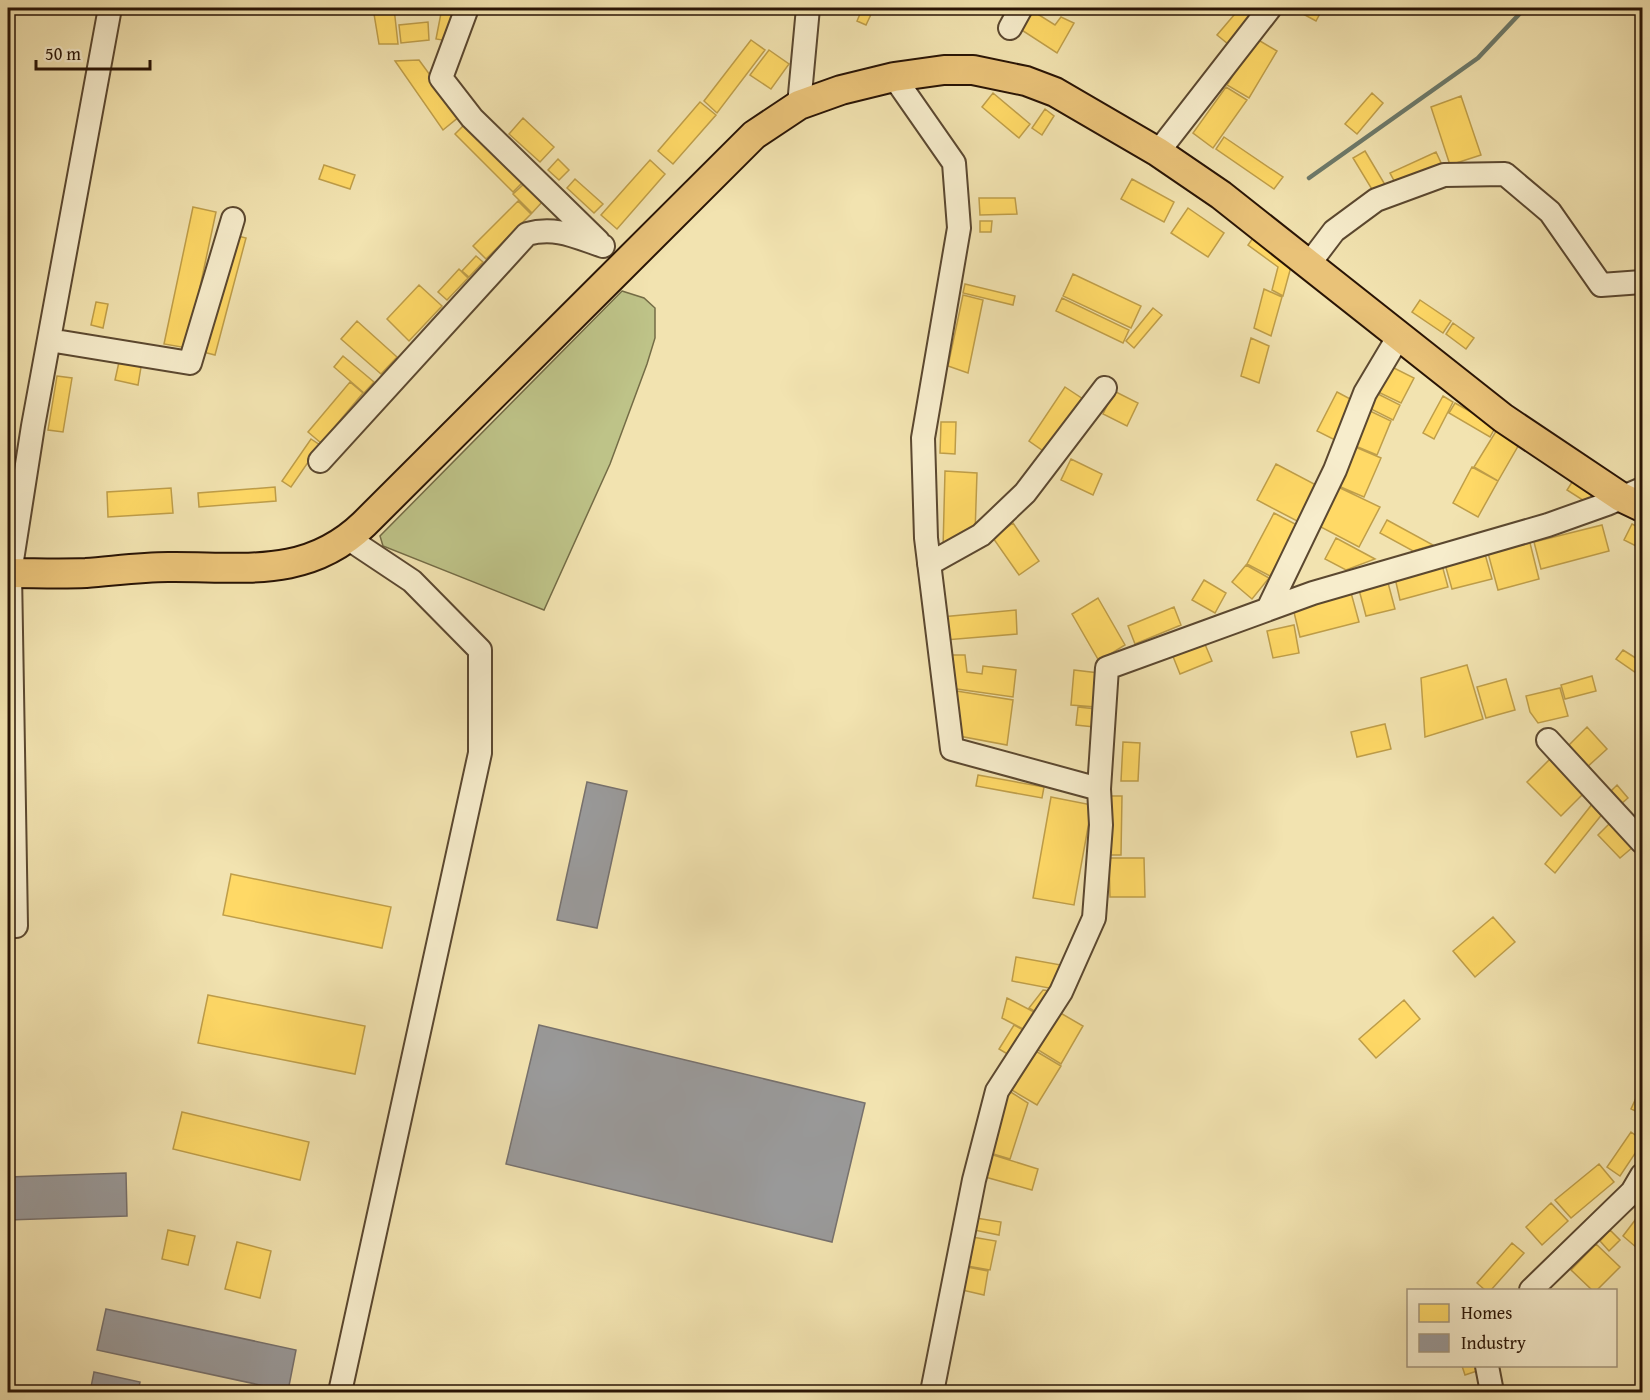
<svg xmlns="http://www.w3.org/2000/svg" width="1650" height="1400" font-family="'Gentium Book Plus',serif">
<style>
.green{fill:#bec388;stroke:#746c46;stroke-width:1.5}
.homes{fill:#ffd966;stroke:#bf9e49;stroke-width:1.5}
.industry{fill:#999;stroke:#77716d;stroke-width:1.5}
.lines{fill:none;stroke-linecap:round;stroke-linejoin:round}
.stream{stroke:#6d7a6b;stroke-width:4.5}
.minor-casing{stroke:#5b4830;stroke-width:26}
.major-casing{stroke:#291405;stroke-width:32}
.minor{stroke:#f7edcc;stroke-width:22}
.major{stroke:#e9c278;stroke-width:28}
</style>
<rect width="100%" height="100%" fill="#f2e3b0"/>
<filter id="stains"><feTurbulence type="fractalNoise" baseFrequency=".00333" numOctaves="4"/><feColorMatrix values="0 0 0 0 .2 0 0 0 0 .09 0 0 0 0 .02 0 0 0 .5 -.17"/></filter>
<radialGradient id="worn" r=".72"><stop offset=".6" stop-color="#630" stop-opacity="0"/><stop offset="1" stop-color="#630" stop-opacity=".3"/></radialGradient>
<path class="green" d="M622,291L644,298L655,308V338L647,364L610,464L544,610L383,546L380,536Z"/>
<path class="homes" d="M373,8H394L398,44H379Z
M442,8H454L448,41L436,39Z
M844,8H874L866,25L857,21L860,14Z
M1028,8H1043L1039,15L1055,25L1061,17L1074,23L1057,53L1017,27Z
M1240,8H1259L1228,44L1217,35Z
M1292,8H1323L1316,21Z
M428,22L429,40L401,43L399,25Z
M1255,38L1277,51L1249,98L1227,85Z
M751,40L765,50L717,113L704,101Z
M769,50L789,64L771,89L750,75Z
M419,60L460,116L443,130L395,61Z
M1226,87L1247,100L1213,148L1193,133Z
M993,93L1030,124L1019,138L982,107Z
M1372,93L1383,103L1357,134L1345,124Z
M1461,96L1481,155L1450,165L1431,107Z
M700,102L716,115L673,164L658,151Z
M1045,109L1054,116L1042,135L1032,128Z
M523,118L554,147L540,162L509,134Z
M466,123L524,181L513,192L455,134Z
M1224,137L1283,177L1274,189L1216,149Z
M1365,151L1387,188L1376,196L1353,158Z
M1436,152L1443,167L1398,188L1390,173Z
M558,159L569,170L559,180L548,170Z
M650,160L665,174L617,229L601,215Z
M324,165L355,175L350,189L319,179Z
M575,179L603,204L594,213L567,188Z
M1132,179L1174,202L1164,222L1121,199Z
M525,183L543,201L532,213L513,194Z
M979,198H1015L1017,214L980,215Z
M518,201L531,214L486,259L473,246Z
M193,207L216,212L187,348L164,344Z
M1188,208L1224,233L1208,257L1171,233Z
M980,221H992L991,232H980Z
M234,235L246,238L215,355L203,352Z
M1255,235L1292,263L1283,296L1272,290L1278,267L1248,245Z
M476,256L483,262L469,277L462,271Z
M459,269L468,278L447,300L438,292Z
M1073,274L1141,306L1131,328L1063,296Z
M965,284L1015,296L1013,305L963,293Z
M419,285L442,306L409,341L387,319Z
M1264,289L1282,297L1271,336L1254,328Z
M963,295L983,300L968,373L948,366Z
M1062,298L1129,330L1123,343L1056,311Z
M1420,300L1451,321L1443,333L1412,312Z
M96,302L108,304L103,328L91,325Z
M1153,308L1162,315L1134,348L1126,341Z
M357,321L397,357L381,374L341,339Z
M1453,323L1474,338L1466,349L1446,334Z
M1251,338L1269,346L1259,383L1241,376Z
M343,356L374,382L364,393L334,367Z
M119,362L141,367L138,385L115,380Z
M1390,366L1414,378L1401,403L1378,392Z
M57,376L72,378L63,432L48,430Z
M350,382L363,393L321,443L308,432Z
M1065,387L1086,401L1049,455L1029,441Z
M1114,391L1138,403L1127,426L1103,414Z
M1337,392L1356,402L1337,441L1317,431Z
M1376,393L1400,405L1393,420L1369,408Z
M1443,396L1453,402L1434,439L1423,433Z
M1455,403L1496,426L1490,437L1449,413Z
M1368,410L1391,421L1377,455L1353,445Z
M941,422H956L955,454L940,453Z
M1498,428L1521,441L1498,481L1474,467Z
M311,439L320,445L291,487L282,481Z
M1353,446L1381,458L1364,497L1336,485Z
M1071,459L1102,474L1093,495L1061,480Z
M1276,464L1318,486L1299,522L1257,500Z
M1472,467L1498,481L1478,517L1453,503Z
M945,471L977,473L975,534L943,549Z
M1574,479L1599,495L1592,506L1567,490Z
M1336,486L1380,507L1359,547L1317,525Z
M275,487L276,501L199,507L198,493Z
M171,488L173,513L108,517L107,492Z
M1274,513L1297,525L1270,576L1247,564Z
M1387,520L1433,545L1413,551L1380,533Z
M1013,523L1039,561L1019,575L993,538Z
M1632,524L1642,529V549L1624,540Z
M1602,525L1609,551L1541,569L1534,542Z
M1336,538L1375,559L1346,570L1325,559Z
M1530,543L1539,579L1498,590L1488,553Z
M1485,554L1492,579L1452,589L1445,564Z
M1246,565L1269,578L1252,599L1232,582Z
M1442,565L1448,587L1400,600L1395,578Z
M1387,579L1395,609L1366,616L1358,586Z
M1204,580L1226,593L1215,613L1192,600Z
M1350,589L1359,622L1300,637L1292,604Z
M1098,598L1125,645L1099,661L1072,614Z
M1174,607L1181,625L1135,644L1128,626Z
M1016,610L1017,634L945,640L941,617Z
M1294,625L1299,653L1273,658L1267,631Z
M1202,637L1212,661L1180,674L1170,649Z
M1623,650L1642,662V677L1616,659Z
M946,655H965L967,672L982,674L983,666L1016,670L1013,697L950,688Z
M1467,665L1483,719L1425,737L1421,678Z
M1074,670L1099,673L1096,707L1071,705Z
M1592,676L1596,691L1565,699L1561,685Z
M1506,679L1515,710L1486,718L1477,687Z
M1560,688L1568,716L1538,723L1530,712L1526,696Z
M950,690L1013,700L1007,745L959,736Z
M1078,707L1096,709L1094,727L1076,725Z
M1385,724L1391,749L1357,757L1351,732Z
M1587,727L1607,749L1585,769L1566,748Z
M1123,742L1140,743L1138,781H1121Z
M1552,757L1586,791L1561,816L1527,782Z
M978,775L1044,787L1042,798L976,786Z
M1617,785L1628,798L1621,804L1610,792Z
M1109,796H1122L1121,855H1109Z
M1051,797L1092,805L1074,905L1033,898Z
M1593,803L1603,813L1555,873L1545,864Z
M1611,822L1633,847L1620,858L1598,835Z
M1109,858H1144L1145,897H1110Z
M231,874L391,907L382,948L223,915Z
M1642,882V894L1636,887Z
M1493,917L1515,942L1475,977L1453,951Z
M1016,957L1061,965L1054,989L1012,981Z
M1043,990L1051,991L1036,1012L1029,1008Z
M208,995L365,1026L355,1074L198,1043Z
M1007,998L1036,1013L1025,1030L1002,1018Z
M1404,1000L1420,1019L1376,1058L1359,1039Z
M1057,1011L1083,1026L1061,1064L1035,1048Z
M1014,1025L1025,1031L1009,1055L999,1049Z
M1034,1050L1061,1066L1037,1105L1010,1089Z
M1642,1085V1114L1631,1109Z
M1009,1091L1028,1103L1010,1159L990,1153Z
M182,1112L309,1142L300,1180L173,1149Z
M1631,1132L1642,1140V1143L1620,1176L1607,1167Z
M990,1154L1038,1169L1032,1190L985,1177Z
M1599,1164L1614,1182L1571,1218L1555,1200Z
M1551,1203L1568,1221L1542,1245L1526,1227Z
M1642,1211V1241L1637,1248L1623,1236Z
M976,1218L1001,1222L999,1235L974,1230Z
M168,1230L195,1236L188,1265L162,1259Z
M1610,1230L1620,1240L1609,1251L1600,1241Z
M972,1237L996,1241L990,1270L967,1266Z
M237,1242L271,1251L260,1298L225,1289Z
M1512,1243L1524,1253L1491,1290H1485L1477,1283Z
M1596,1244L1620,1267L1597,1290H1592L1571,1270Z
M967,1267L988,1271L984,1295L962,1290Z
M1462,1366H1476L1477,1371L1465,1375Z"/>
<path class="industry" d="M587,782L627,791L597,928L557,920Z
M539,1025L865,1103L832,1242L506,1164Z
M126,1173L127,1216L8,1220V1177Z
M106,1309L296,1350L288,1391L97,1350Z
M94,1372L140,1382L138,1392H90Z"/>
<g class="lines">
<path class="stream" d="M1309,178L1478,58L1525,8"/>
<defs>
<path id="minor" d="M467,8L441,78L472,118L598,241
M1010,28L1021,8
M894,77L954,163L959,228L923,438L926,538L952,749L1099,789
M799,105L808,8
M1158,152L1270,8
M1309,264L1334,231L1376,200L1444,175L1505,174L1550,212L1601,285L1642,282
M49,340L190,363L233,219
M320,461L527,234C556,226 576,237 603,246
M929,564L981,535L1025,493L1105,388
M1268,609L1335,470L1365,393L1399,336
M1548,740L1642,842
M16,926L10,573L33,426L110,8
M1531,1290L1632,1192L1642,1175
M1487,1366L1492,1392
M340,1392L480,753V650L412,581L349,539
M932,1392L974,1180L997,1091L1061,992L1094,918L1101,825L1099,789L1107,668L1313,593L1548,525L1607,504L1642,489"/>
<path id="major" d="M8,573C34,573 60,574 86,573C113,571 141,567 168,567C241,566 306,580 364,524L754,135L799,105L841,90L894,77L944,70H973L1026,81L1055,92L1158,152L1221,195L1503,418L1621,497L1642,507"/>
</defs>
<use href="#minor" class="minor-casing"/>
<use href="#major" class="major-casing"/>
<use href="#minor" class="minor"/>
<use href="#major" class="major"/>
</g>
<rect width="1650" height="1400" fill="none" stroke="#f2e3b0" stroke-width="30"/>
<rect x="9" y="9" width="1632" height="1382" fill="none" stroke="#291405" stroke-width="3"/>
<rect x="15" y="15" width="1620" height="1370" fill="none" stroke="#291405" stroke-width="1.5"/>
<rect x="1407" y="1289" width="210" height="78" fill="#f7edcc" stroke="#a5967c" stroke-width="1.5"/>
<rect x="1419" y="1304" width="30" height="18" fill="#ffd966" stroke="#a5967c" stroke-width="1.5"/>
<text x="1461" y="1319" font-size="18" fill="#291405">Homes</text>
<rect x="1419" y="1334" width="30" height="18" fill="#999999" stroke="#a5967c" stroke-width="1.5"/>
<text x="1461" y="1349" font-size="18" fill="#291405">Industry</text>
<path d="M36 60v9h114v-9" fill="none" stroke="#291405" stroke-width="3"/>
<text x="45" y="60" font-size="18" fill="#291405" stroke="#f7edcc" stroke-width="4.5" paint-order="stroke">50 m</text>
<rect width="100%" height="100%" filter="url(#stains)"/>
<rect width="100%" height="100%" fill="url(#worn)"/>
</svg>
